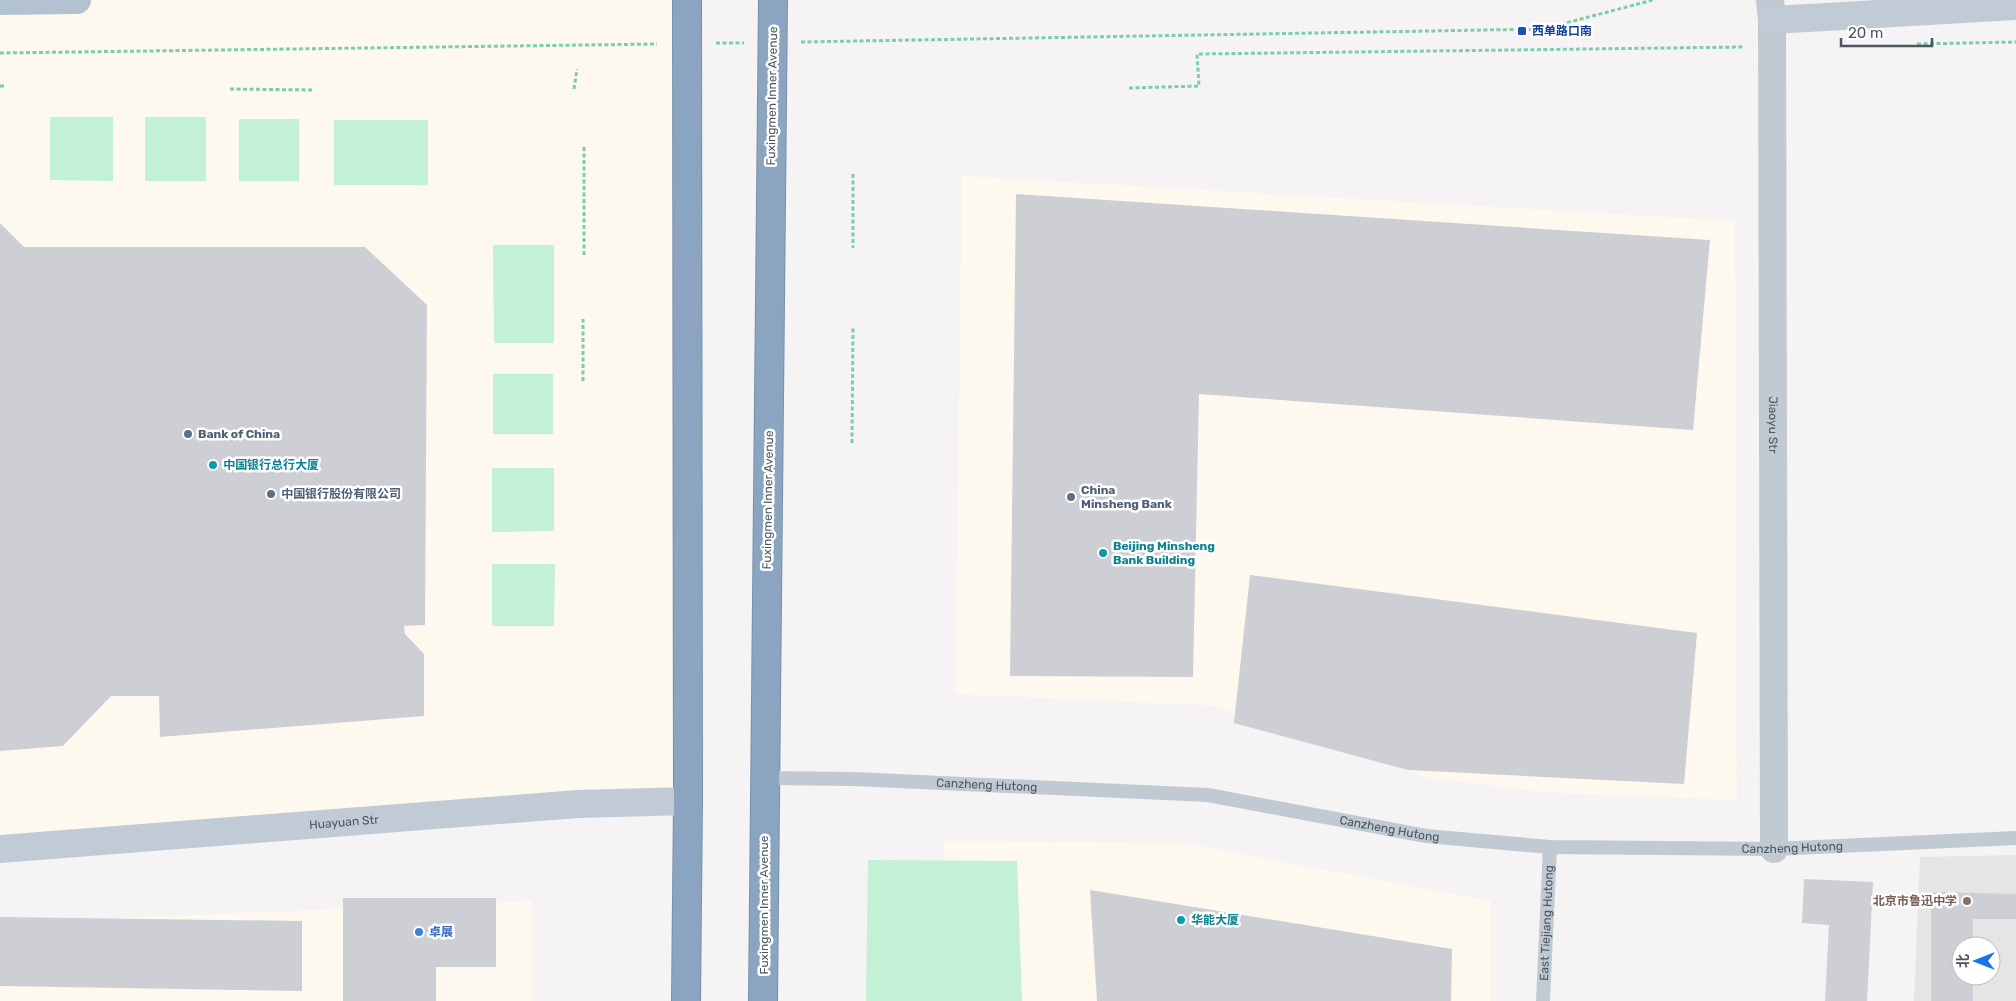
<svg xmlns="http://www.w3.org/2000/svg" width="2016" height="1001" font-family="Rubik,'Noto Sans SC',sans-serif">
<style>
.commercial{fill:#fdf9ef}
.education{fill:#e6e4e5;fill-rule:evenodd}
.green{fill:#c3f1d5}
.building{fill:#cdcfd5}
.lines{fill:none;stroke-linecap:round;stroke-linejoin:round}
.highway-casing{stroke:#7690ad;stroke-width:30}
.path{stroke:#7ad0a6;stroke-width:3;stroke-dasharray:4 2.5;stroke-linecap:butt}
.lane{stroke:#c1cad2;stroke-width:14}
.street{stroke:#c1cad2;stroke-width:28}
.secondary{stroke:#c1cbd6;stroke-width:28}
.primary{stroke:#b3c2d1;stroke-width:28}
.highway{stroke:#8ba5c1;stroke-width:28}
.transit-dot{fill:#1a4fb4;stroke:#fff;stroke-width:2}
.service-dot{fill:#5c6f8a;stroke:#fff;stroke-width:2}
.culture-dot{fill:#0f9aa8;stroke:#fff;stroke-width:2}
.education-dot{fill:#8d6e63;stroke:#fff;stroke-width:2}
.shop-dot{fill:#3f7fe0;stroke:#fff;stroke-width:2}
.labels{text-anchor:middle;stroke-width:5;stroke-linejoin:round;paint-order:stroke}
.transit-label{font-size:12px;font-weight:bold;fill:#164399;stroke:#fff;text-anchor:start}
.street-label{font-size:12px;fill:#4a5661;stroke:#fff}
.service-label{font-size:12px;font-weight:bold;fill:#4e5e75;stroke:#fff;text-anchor:start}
.culture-label{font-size:12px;font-weight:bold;fill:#0d838f;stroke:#fff;text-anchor:start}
.education-label{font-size:12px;font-weight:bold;fill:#785e54;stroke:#fff;text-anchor:end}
.shop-label{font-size:12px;font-weight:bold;fill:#366cbe;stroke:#fff;text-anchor:start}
</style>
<rect width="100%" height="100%" fill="#f5f3f3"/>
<path class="commercial" d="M0,0H695L688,801L0,850Z
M962,176L1735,221L1737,800L1554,793L1429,778L1216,706L955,694Z
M944,841L1183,843L1491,901V1001H943Z
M532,901V1001H0V923Z"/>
<path class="education" d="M2016,855V1001H1914L1920,857ZM1961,946H1991V976H1961Z"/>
<path class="green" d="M50,117H113V181L50,180Z
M145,117H206V181H145Z
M239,119H299V181H239Z
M334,120H428V185H334Z
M493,245H554V343H494Z
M493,374H553V434H493Z
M492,468H554V531L492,532Z
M492,564H555L554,626H492Z
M868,860L1017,861L1022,1001H866Z"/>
<path class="building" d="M1016,194L1710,240L1693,430L1199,394L1193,677L1010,676Z
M0,223L24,247H365L427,305L425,625L404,626L405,634L424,654V716L160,737L159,696H111L63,746L0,751Z
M1250,575L1697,633L1684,784L1408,770L1234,723Z
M1804,879L1873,882L1867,1001H1825L1829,925L1802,923Z
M1090,890L1452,949L1451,1001H1097Z
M1931,892L2016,894V919H1973V946H1961V976H1973V1001H1931Z
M343,898H496V967H436V1001H343Z
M0,917L302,921V991L0,986Z"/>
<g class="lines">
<defs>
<path id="highway" d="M686,1001L688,801L687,0
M763,1001L773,0"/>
</defs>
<use href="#highway" class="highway-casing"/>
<path class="path" d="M801,42L1543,29L1653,0
M716,43H744
M1917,44L2016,42
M0,53L657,44
M0,86H4
M1129,88L1199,86L1197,54L1744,47
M230,89L312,90
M574,89L577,69
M853,174V248
M584,255V146
M583,381V319
M852,443L853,326"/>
<g class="lane">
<path id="s1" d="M765,778L854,779L1208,795L1426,836L1550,847L1774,849L2016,838"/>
<path id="s2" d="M1543,1001L1550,847"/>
</g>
<path class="street" id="s3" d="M1770,0L1772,20L1774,849"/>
<g class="secondary">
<path d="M1772,20L2016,6"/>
<path id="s4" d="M0,849L578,804L688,801"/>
</g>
<path class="primary" d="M0,1L77,0"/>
<use href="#highway" class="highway"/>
</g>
<rect class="transit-dot" x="1517" y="26" width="10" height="10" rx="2.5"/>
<g class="service-dot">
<circle cx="188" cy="434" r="5"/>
<circle cx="271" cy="494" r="5"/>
<circle cx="1071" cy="497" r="5"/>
</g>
<g class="culture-dot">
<circle cx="213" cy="465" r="5"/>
<circle cx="1103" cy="553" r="5"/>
<circle cx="1181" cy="920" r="5"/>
</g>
<circle class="education-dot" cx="1967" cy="901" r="5"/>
<circle class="shop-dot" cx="419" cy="932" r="5"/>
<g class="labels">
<g class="transit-label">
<text x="1532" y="35">西单路口南</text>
</g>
<g class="street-label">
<text transform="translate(772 96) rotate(-89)" y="4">Fuxingmen Inner Avenue</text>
<text dy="4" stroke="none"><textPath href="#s3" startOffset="425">Jiaoyu Str</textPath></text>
<text transform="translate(768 500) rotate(-89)" y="4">Fuxingmen Inner Avenue</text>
<text dy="4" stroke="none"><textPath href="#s1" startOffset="222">Canzheng Hutong</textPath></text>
<text dy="4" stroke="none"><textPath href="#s4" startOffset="345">Huayuan Str</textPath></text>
<text dy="4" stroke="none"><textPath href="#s1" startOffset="628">Canzheng Hutong</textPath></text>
<text dy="4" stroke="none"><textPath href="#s1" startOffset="1032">Canzheng Hutong</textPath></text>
<text transform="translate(764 905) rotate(-90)" y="4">Fuxingmen Inner Avenue</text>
<text dy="4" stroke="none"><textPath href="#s2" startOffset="78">East Tiejiang Hutong</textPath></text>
</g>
<g class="service-label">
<text x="198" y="438">Bank of China</text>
<text x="1081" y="494">China<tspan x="1081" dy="14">Minsheng Bank</tspan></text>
<text x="281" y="498">中国银行股份有限公司</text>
</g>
<g class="culture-label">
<text x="223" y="469">中国银行总行大厦</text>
<text x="1113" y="550">Beijing Minsheng<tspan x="1113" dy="14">Bank Building</tspan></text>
<text x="1191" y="924">华能大厦</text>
</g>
<g class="education-label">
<text x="1957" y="905">北京市鲁迅中学</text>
</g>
<g class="shop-label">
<text x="429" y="936">卓展</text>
</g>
</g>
<g transform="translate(1976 961) rotate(270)"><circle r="24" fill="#ffffff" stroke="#b7bbc0"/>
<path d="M0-4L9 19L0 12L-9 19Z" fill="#1a73e8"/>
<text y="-8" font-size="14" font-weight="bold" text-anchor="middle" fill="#4a5661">北</text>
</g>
<path d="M1841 38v8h91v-8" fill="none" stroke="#4a5661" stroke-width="2.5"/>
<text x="1848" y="38" font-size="15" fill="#4a5661" stroke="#ffffff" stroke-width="4" paint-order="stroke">20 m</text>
</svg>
